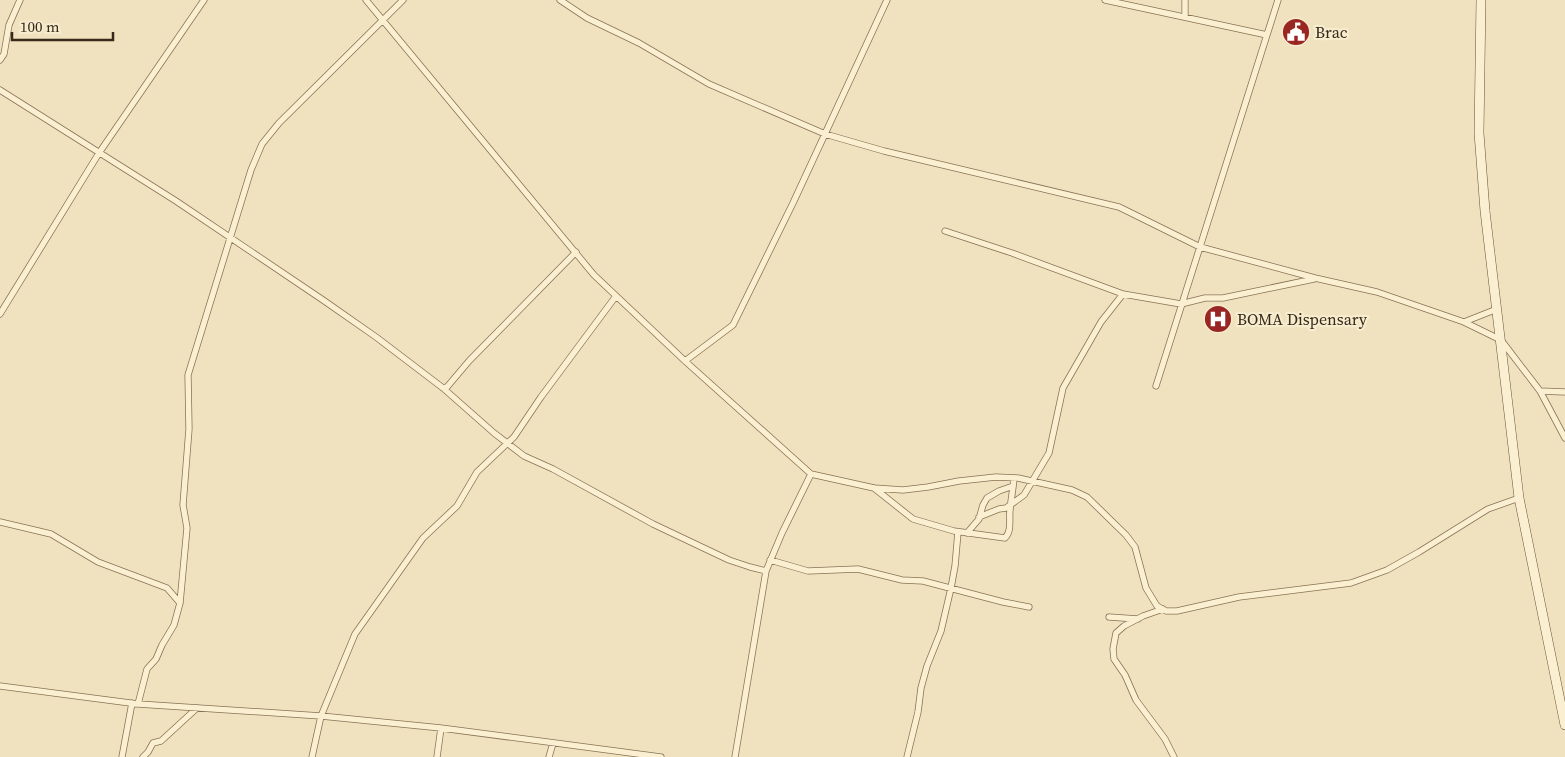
<svg xmlns="http://www.w3.org/2000/svg" width="1565" height="757" font-family="'Source Serif 4',serif">
<style>
.lines{fill:none;stroke-linecap:round;stroke-linejoin:round}
.street-casing{stroke:#887256;stroke-width:7}
.secondary-casing{stroke:#6a5339;stroke-width:10}
.street{stroke:#faefd1;stroke-width:5.5}
.secondary{stroke:#faefd1;stroke-width:9}
.labels{text-anchor:middle;stroke-width:4.5;stroke-linejoin:round;paint-order:stroke}
.poi-label{font-size:16px;fill:#372a1b;stroke:#f7ecce;text-anchor:start}
</style>
<rect width="100%" height="100%" fill="#f0e2be"/>
<g class="lines">
<defs>
<path id="street" d="M366,0L594,275L685,361L811,474L874,488L903,490L928,487L959,481L996,477L1018,478L1072,490L1087,497L1126,535L1135,547L1146,588L1157,606L1166,611H1177L1239,597L1351,583L1387,570L1419,552L1488,509L1519,498
M560,0L587,18L639,43L709,84L825,134L884,151L1119,207L1200,247L1315,278L1377,292L1464,322L1501,340L1540,391L1565,392
M1105,0L1267,35
M1185,0V17
M0,60L4,54L9,25L20,0
M0,90L176,201L323,300L376,337L443,388L494,433L524,456L553,469L653,524L729,560L750,567L766,571
M945,231L1012,253L1123,294
M0,314L99,153L204,0
M1464,322L1497,309
M685,361L733,325L793,203L887,0
M1156,386L1278,0
M443,388L447,387L469,361L576,252
M1540,391L1565,438
M874,488L913,519L954,531L1005,538C1012,531 1009,520 1010,510C1011,499 1013,490 1014,478
M979,517L999,509L1006,508L1024,495L1049,453L1063,388L1101,322L1123,294L1181,304L1205,298H1223L1314,279
M0,522L51,534L98,562L167,588L180,603
M967,533L979,519L983,505L987,498L999,491L1013,486
M770,560L808,571L858,569L902,580L923,581L1003,602L1029,607
M1163,609L1143,616L1124,626L1116,633L1113,649L1114,659L1125,675L1136,700L1165,739L1174,757
M1109,617L1138,619
M0,686L138,704L321,716L441,728L661,757
M138,704L147,669L156,659L162,645L174,625L180,603L187,528L183,505L189,429L188,375L251,170L262,144L279,123L403,0
M122,757L132,703
M143,757L148,752L153,743L161,741L197,708
M312,757L321,716L355,634L423,538L457,506L477,472L514,437L541,397L616,296
M437,757L441,728
M549,757L553,743
M735,757L766,571L782,533L811,474
M907,757L918,712L921,688L927,666L941,631L951,588L955,566L958,532"/>
<path id="secondary" d="M1481,0L1479,133L1485,211L1519,498L1565,725"/>
</defs>
<use href="#street" class="street-casing"/>
<use href="#secondary" class="secondary-casing"/>
<use href="#street" class="street"/>
<use href="#secondary" class="secondary"/>
</g>
<defs>
<symbol id="civic-disc" viewBox="-11 -11 22 22"><circle r="9.5" fill="#9a2623" stroke="#f7ecce"/><path d="M-.6-6.5H3V-4.5H.6V-3L4-1V1h2V6H-6V1h2V-1L-.6-3ZM-1.2 2.5V6h2.4V2.5Z" fill="#fff"/></symbol>
<symbol id="hospital-disc" viewBox="-11 -11 22 22"><circle r="9.5" fill="#9a2623" stroke="#f7ecce"/><path d="M-5-5h3v3.5h4V-5h3V5h-3V1.5h-4V5h-3Z" fill="#fff"/></symbol>
</defs>
<g fill-rule="evenodd">
<use href="#civic-disc" x="1280" y="16" width="32" height="32"/>
<use href="#hospital-disc" x="1202" y="303" width="32" height="32"/>
</g>
<g class="labels">
<g class="poi-label">
<text x="1315" y="38">Brac</text>
<text x="1237" y="325">BOMA Dispensary</text>
</g>
</g>
<path d="M12 32v8h101v-8" fill="none" stroke="#372a1b" stroke-width="2.5"/>
<text x="20" y="32" font-size="15" fill="#372a1b" stroke="#f7ecce" stroke-width="4" paint-order="stroke">100 m</text>
</svg>
